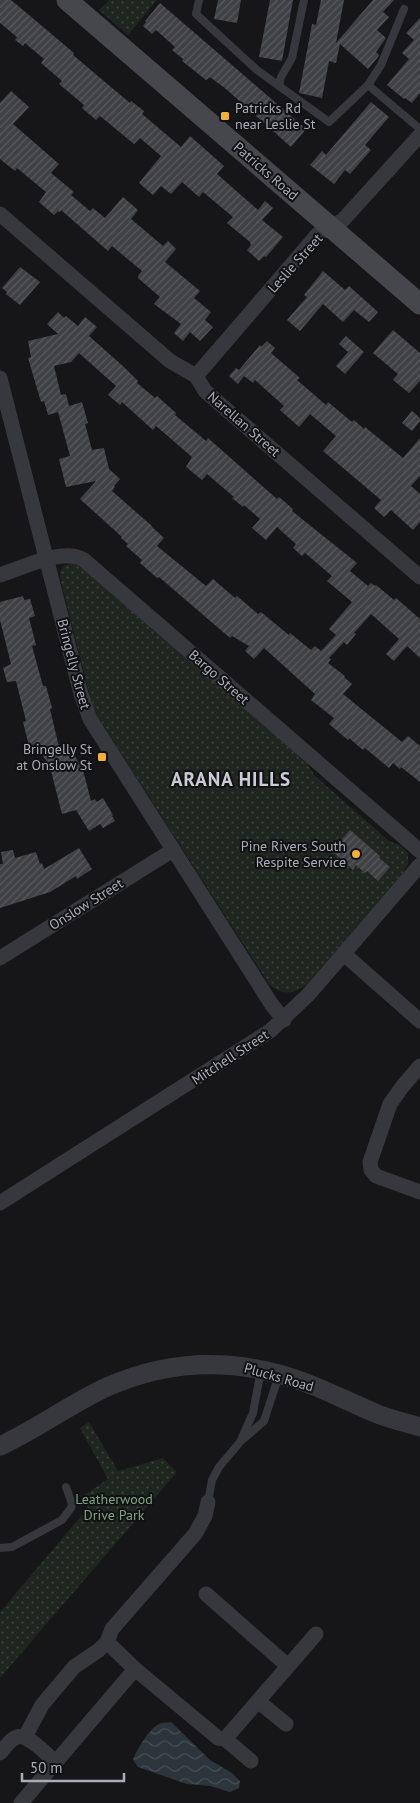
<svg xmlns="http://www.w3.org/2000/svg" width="420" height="1803" font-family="'PT Sans',sans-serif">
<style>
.park{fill:url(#park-dots)}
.water{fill:url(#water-waves)}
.building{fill:url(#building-hatch);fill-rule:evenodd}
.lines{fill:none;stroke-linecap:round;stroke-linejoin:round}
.service{stroke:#37383d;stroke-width:8}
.minor{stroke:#37383d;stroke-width:15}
.tertiary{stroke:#37383d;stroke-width:19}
.secondary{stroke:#45474d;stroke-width:21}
.poi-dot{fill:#f2b134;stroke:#111113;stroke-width:2}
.labels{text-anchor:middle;stroke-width:4;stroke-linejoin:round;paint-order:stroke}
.poi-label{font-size:14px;fill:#a8adb8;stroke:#111113;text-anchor:end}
.street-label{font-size:14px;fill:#a8adb8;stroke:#111113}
.park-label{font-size:14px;fill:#7fa381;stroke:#111113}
.district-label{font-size:19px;font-weight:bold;letter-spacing:1px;fill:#c9ccd4;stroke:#111113}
</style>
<defs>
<pattern id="park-dots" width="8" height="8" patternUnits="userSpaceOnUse" patternTransform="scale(1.25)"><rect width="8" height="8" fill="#1e261f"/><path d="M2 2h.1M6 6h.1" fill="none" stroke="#3c433d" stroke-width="1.8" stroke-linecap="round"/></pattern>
<pattern id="water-waves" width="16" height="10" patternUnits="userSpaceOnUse" patternTransform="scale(1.25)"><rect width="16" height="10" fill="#2c353c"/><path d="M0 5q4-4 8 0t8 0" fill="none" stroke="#485056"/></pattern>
<pattern id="building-hatch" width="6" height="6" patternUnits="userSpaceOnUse" patternTransform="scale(1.25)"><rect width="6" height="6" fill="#404145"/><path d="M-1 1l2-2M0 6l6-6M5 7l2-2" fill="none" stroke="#595a5e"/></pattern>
</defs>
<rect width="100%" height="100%" fill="#161618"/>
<path class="park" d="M109,0H157L128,35L99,10Z
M70,563L75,564L83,569L307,763L315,776L389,841L401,846L408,853V864L403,873L306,985C294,995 280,995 269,984L98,717L91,700L60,578C59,570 63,565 70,563Z
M89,1422L118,1471L163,1458L177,1472L0,1678V1612L88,1508L83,1496L108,1479L80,1428Z"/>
<path class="water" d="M171,1722L210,1760L232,1773L240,1781L239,1788L230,1792L210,1786L187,1784L138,1767L133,1760C136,1751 149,1729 159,1724C162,1722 167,1723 171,1722Z"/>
<path class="building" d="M0,0H11L74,53L73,55L105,82L130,103L131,101L144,111L142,114L181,147L190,136L224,166L217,174L258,210L265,201L273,208L262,220L283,237L266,257L264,256L259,261L247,250L251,245L250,242L227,223L233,217L203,192L199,197L182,182L171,194L161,186L153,195L139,183L161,156L140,138L134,144L100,116L96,120L82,108L84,105L59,84L62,81L41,63L44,59L25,43L23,46L15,40L17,37L0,23Z
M218,0H241L237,23L214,19Z
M270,0H293L282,61L259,57Z
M321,0H344L336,43L373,0H394L383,12L389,17L377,30L386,38L376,52L379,55L378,57L368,69L340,44L336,63L329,61L322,98L299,93L312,24L316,25Z
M160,3L306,129L291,147L226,89L210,77L206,80L182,61L183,59L172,50L175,47L156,30L152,34L143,26L146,22L145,21Z
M420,18V93L412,103L405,98L404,99L387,85L409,59L402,53L414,40L406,33Z
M11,91L29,107L13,124L59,164L51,173L74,192L71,195L90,211L93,208L105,218L123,197L138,210L131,219L163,246L168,241L176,249L165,262L200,291L194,298L211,312L205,320L213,327L200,341L190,332L183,341L174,333L181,324L154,304L160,297L138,278V276L142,271L112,246L108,251L61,210L60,212L58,211L54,215L39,202L46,192L17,168L15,171L0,159V103Z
M371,102L389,117L365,145L371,150L350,174L345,170L334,184L310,165L322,151L326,155Z
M20,267L40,282L20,305L6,294L7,292L2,288Z
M323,271L345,290L349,286L378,312L369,322L354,310L343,322L323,304L300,331L287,320L307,297L304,295Z
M58,312L64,318L66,316L78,326L85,317L97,327L89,336L124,367L138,381L137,383L155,398L157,396L176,413L175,415L206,441L208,438L277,499L279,497L293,509L292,511L357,563L350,571L368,586L371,583L375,586L376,585L394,600L396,598L420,619V658L407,646L394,661L386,654L399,639L371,614L354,633L356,634L347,645L344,642L329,658L331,659L328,663L345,676L344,677L352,684L343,694L402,742L408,736L420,746V782L401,767L400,769L393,763L389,768L365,748L363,750L349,738L348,740L329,724L334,718L311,700L315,694L264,648L254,659L245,651L249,646L232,636L230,638L159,577L157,578L140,563L142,560L126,546L128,544L121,538L122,537L80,499L96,481L66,487L59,459L70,456L58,412L48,415L44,401L41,402L28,358L31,357L28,341L58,334L47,324ZM79,353L116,386L108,395L120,405L122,402L153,430L156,426L192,457L186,467L202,480L207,474L234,497L232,498L243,507L244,505L260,519L252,528L266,540L277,527L296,544L293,548L302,556L305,553L332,576L327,581L352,602L329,629L336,635L321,651L315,646L311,650L290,633L289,635L284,631L261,612L258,614L237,596L235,598L213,579L206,586L157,546L164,538L152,527V526L112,491L115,487L114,486L120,479L109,469L104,448L92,450L85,424L88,423L82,402L69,406L66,394L61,395L54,366L71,362Z
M393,330L420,353V381L409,393L393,380L398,374L373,353Z
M346,336L364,352L345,374L336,366L348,352L339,344Z
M267,341L275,348L271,353L300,378L297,380L326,405L328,402L352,422L354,420L364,429L365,427L403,458L420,438V476L411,486L420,494V522L413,530L391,510L384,517L374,508L381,500L323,451L336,436L310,414L299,427L280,410L284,406L255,380L253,383L244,376L238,384L229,376L236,368L239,370L260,345L261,347Z
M412,411L420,418V421L412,431L402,423Z
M23,596L24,600L30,599L35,616L29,618L36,645L32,646L43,686H46L52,708L50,709L59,747L67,742L83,770L91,801L95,799L97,802L103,798L113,815L112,816L115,821L103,828L100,824L89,831L76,810L62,814L50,767L36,744L29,746L23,722L26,721L16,681L7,682L3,668L11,664L0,620V602Z
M350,830L380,856L379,858L390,867L378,881L367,871L365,873L356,865L353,870L332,851Z
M79,848L92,869L77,879L76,876L50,892L0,908V864H3L1,852L13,850L15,858L36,852L40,864L42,863L44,869Z"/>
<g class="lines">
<path class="service" d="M199,0L196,14L257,70L329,122L368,85L381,65L404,9
M368,85L420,129
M279,86L281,77L292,58L304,0
M241,1441L264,1421L279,1375
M208,1502L212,1480L219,1467L240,1442L253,1413L261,1370
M0,1548L12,1547L62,1520L71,1508L72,1504L66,1487"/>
<path class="minor" d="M0,214L170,361L196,376L205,391L212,397L420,577
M196,376L318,234L343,220L420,135
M0,378L81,694L90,719L272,1005L284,1020
M0,575C22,568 63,547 84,560L420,851
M344,954L420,1021
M0,958L173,850
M420,1066L402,1087L390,1104L370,1162L371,1170L376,1176L420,1192
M0,1203L270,1031L308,995L420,865
M206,1594L288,1666
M107,1642L135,1669L218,1738L225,1739L316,1634
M258,1701L286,1724
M25,1737L42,1705L74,1667L99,1650L107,1642L112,1629L195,1534L205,1516L208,1502
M225,1739L251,1761
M0,1753C5,1748 10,1739 17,1737C27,1733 49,1756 56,1763
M21,1803L135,1669"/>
<path class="tertiary" d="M0,1446C37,1429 70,1404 107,1387C175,1357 245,1358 314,1386C336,1395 358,1406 380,1415C393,1420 407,1423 420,1427"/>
<path class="secondary" d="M67,0L420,304"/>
</g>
<g class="poi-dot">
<rect x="220" y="111" width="10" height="10" rx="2.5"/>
<rect x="97" y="752" width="10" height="10" rx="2.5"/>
<circle cx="356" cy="854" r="5"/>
</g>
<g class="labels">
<g class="poi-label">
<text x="235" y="113" text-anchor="start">Patricks Rd<tspan x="235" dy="16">near Leslie St</tspan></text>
<text x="92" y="754">Bringelly St<tspan x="92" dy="16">at Onslow St</tspan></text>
<text x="346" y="851">Pine Rivers South<tspan x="346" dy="16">Respite Service</tspan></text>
</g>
<g class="street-label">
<text transform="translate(266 171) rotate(41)" y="5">Patricks Road</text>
<text transform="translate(295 263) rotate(-48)" y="5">Leslie Street</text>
<text transform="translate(244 424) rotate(41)" y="5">Narellan Street</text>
<text transform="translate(74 664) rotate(75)" y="5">Bringelly Street</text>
<text transform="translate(219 677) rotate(41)" y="5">Bargo Street</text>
<text transform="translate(86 904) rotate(-32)" y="5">Onslow Street</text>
<text transform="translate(230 1057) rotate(-33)" y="5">Mitchell Street</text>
<text transform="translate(279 1377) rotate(16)" y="5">Plucks Road</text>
</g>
<g class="park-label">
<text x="114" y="1504">Leatherwood<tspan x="114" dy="16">Drive Park</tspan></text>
</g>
<g class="district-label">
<text x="231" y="786">ARANA HILLS</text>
</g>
</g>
<path d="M22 1773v8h102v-8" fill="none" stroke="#a8adb8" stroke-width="2.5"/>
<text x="30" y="1773" font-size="15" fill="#a8adb8" stroke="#111113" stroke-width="4" paint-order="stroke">50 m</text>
</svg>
